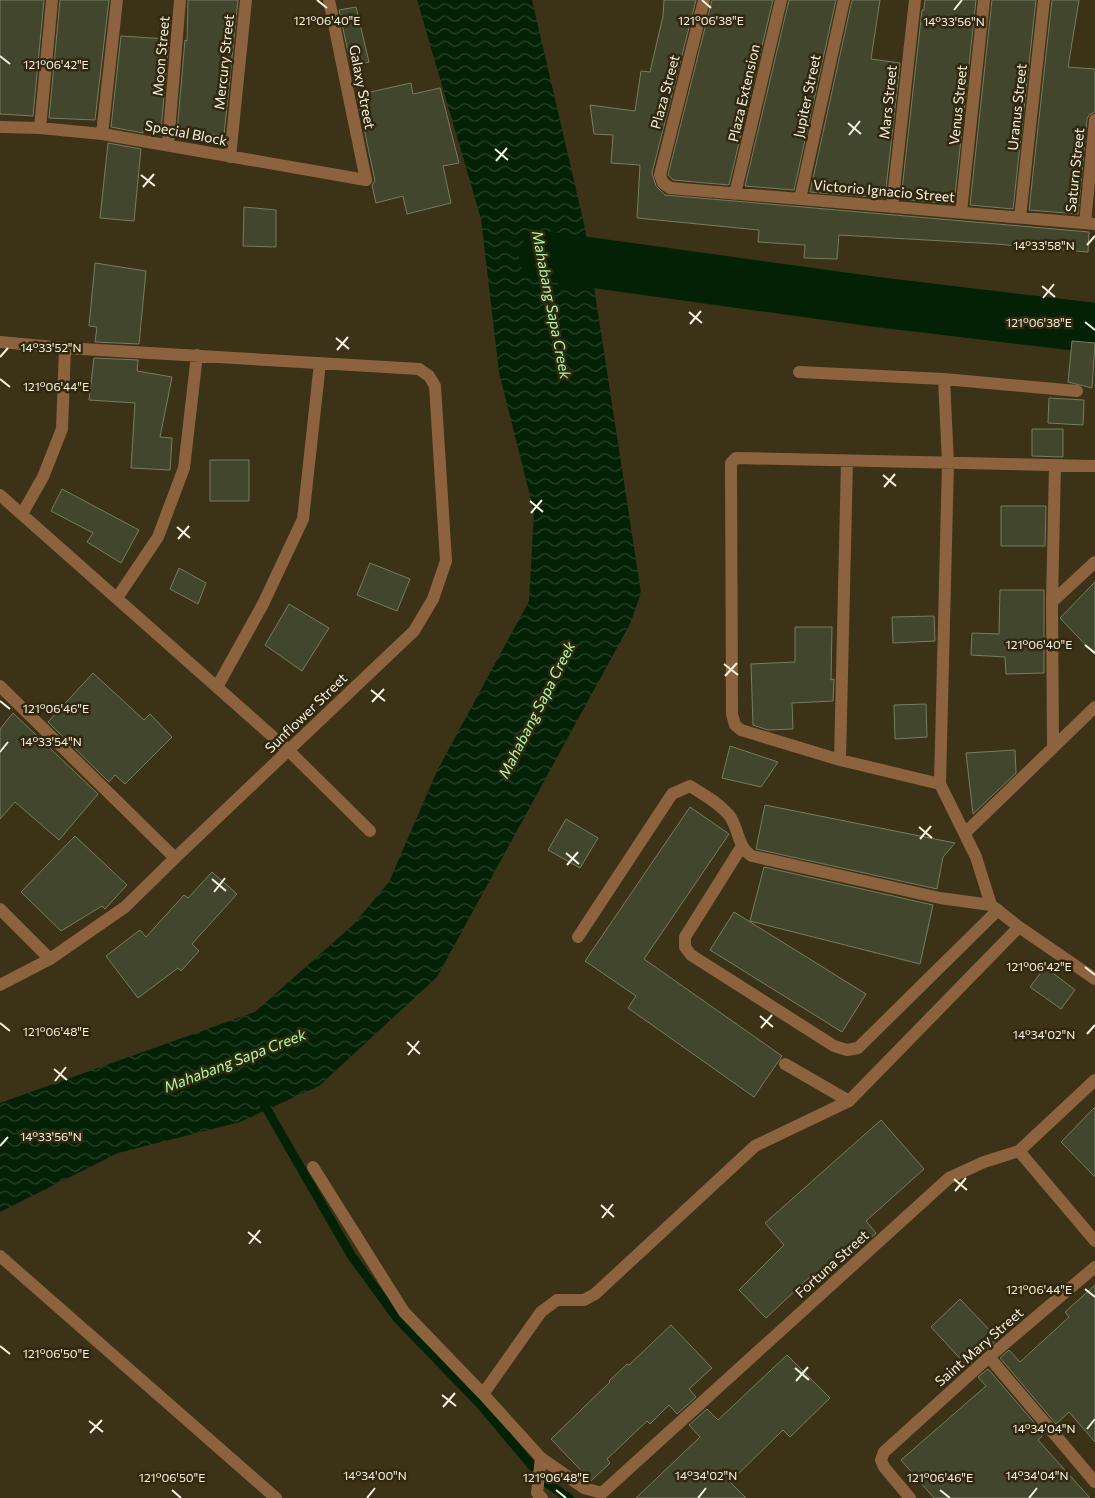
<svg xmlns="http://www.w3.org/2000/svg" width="1095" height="1498" font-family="Commissioner,sans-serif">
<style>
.water{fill:url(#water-waves)}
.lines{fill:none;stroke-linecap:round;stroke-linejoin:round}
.stream{stroke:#032205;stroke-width:9}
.river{stroke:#032205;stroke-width:50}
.building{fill:#41462c;stroke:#777d61}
.service{stroke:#8c633e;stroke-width:12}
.pedestrian{stroke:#8c633e;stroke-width:12}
.minor{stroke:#8c633e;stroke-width:12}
.tertiary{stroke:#8c633e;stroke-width:12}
.ticks{fill:none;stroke:#f6f1e1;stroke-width:2}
.labels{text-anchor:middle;stroke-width:5;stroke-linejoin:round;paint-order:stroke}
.street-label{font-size:14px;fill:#f6f1e1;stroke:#31280e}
.water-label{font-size:15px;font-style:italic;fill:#a9fcab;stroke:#31280e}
.ticks-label{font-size:12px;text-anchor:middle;fill:#f6f1e1;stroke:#31280e;stroke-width:5;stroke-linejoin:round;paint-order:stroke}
</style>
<defs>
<pattern id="water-waves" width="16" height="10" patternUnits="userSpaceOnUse" patternTransform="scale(1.25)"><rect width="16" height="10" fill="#032205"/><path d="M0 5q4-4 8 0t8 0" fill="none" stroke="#284329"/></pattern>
</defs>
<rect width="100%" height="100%" fill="#3b3218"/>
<path class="water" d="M417,0H532L585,228L641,593L630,624L437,977L319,1086L240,1122L118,1153L0,1212V1103L255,1012L354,924L389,882L437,771L529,601L534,512L499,372L481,219Z"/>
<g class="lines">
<path class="stream" d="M261,1099L351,1255L397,1318L480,1404L533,1467
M547,1483L569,1498"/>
<path class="river" d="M544,256L877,302L1095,328"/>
</g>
<path class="building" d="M0,0H44L33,116L0,114Z
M60,0H109L95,120L49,118Z
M188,0H238L224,135L177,132L185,40L187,41Z
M664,0H696L652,173L656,186L665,195L1089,232L1088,252L996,244L839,235L837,259L804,258L805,245L758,242L759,230L637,218L640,165L611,163L613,135L594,134L590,105L635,111L641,71L650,72L663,16Z
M712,0H773L729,185L673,180L668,175Z
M789,0H836L794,190L745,186Z
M852,0H880L871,59L900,63L885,198L810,192Z
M925,0H976L954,204L901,199L922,10H924Z
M992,0H1036L1013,209L970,205Z
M1052,0H1079L1068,67L1095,69V112L1089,115L1087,119L1078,214L1029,210Z
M356,7L369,62L351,66L339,10Z
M121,36L169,39L161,130L143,129V133L111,127Z
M411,83L413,94L440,88L459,163L443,166L451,203L407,214L403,196L376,203L372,185L375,181L357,95Z
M108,143L141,149L134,221L100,218Z
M244,207L276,210V247L243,246Z
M95,263L146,271L139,344L95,342L97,327L89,326Z
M1072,341L1095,343L1092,388L1068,382Z
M94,358L138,360L137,371L172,377L160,437L172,438L170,470L131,468L135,403L89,400Z
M1049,398L1084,400L1083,425L1048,423Z
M1032,429H1063V457L1032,456Z
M210,460H249V501H210Z
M62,489L139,530L121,563L87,542L93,533L51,511Z
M1001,506H1046L1045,546H1001Z
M370,563L410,579L397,611L357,595Z
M179,568L206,583L198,604L170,589Z
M1095,582V655L1060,618Z
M1000,590H1044V673L1006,674L1005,657L971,655L972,633L999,634Z
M289,604L329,628L302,671L265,645Z
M934,616L935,641L893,643L892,617Z
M795,627H832L831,680L834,679L833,701L792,703L793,729L768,730L753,725L751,664L795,662Z
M93,673L144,720L150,714L172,737L125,784L115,775L109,782L48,722Z
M926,704L927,737L895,739L894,705Z
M13,713L98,794L59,840L15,802L0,819V729Z
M730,746L778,762L761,787L722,778Z
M1015,750L1016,773L973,814L966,753Z
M765,805L955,843L943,857L937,889L756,849Z
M690,807L729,834L644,959L782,1056L754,1097L628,1008L636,996L585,961Z
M566,819L598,838L580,868L548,850Z
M75,836L127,885L105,909L102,906L61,931L21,892Z
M764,867L933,905L920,964L750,921Z
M212,872L237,894L192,944L199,951L181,971L178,968L138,998L106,956L140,930L146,937L184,895L188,898Z
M734,912L866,994L842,1032L710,950Z
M1045,967L1075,990L1061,1009L1030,987Z
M1095,1107V1177L1061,1142Z
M881,1120L924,1169L866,1221L876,1233L819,1281L813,1274L766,1318L739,1290L784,1245L765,1223Z
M1095,1285V1442L1069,1412L1056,1424L1000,1358L1009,1350L1020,1362L1069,1317L1065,1312Z
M960,1299L998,1339L967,1366L931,1327Z
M671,1325L712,1368L689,1389L696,1397L677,1414L669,1405L650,1424L647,1421L607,1459L610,1463L591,1481L551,1439L610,1382L609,1381L627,1364L629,1365Z
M787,1355L830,1398L790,1437L783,1430L730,1482L746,1498H636L700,1437L689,1425L707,1409L718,1420Z
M988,1369L1044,1434L1038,1440L1090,1498H934L901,1460L986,1386L978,1377Z"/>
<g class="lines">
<path class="service" d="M289,751L370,831
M742,846L685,937V947L691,955L834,1046L847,1050L858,1048L998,910
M578,937L672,794L690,786C704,795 718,802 729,815C739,828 737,847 752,856L940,898L991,905"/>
<path class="pedestrian" d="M329,0L366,180"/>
<path class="minor" d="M704,0L660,175L663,183L670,188L1095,224
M0,127L40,128L102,134L366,180
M40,128L52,0
M102,134L117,0
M168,144L180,0
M230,157L246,0
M735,194L781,0
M800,199L844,0
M892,207L915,0
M961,212L984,0
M1020,217L1044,0
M1085,223L1095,120
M0,342L65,348L419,369L429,376L435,386L446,561L433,599L414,631L175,858
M799,372L944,379L1077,391
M944,379L948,463L940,784L976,857L991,905L1019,927L1095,979
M0,495L289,751
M22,514L43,477L62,429L65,348
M117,598L158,537L184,468L197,355
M1052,602L1095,562
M217,687L263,604L303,519L320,363
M1053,747L1052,602L1055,465
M840,760L847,461
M940,784L840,760L741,730L735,725L732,714L731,463L736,458L1095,466
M965,833L1095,707
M0,909L50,959
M785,1064L849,1101
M1019,1151L1095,1241
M313,1167L404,1312L483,1394L541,1458
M0,1256L276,1498
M989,1357L1095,1482
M483,1394L541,1312L557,1300H584L595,1294L755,1146L849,1101L1019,927
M542,1498L537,1493L541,1458L584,1488L602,1493L949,1178L984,1162L1019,1151L1095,1080
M910,1498L884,1467L881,1460L884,1452L989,1357L1095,1267"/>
<path class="tertiary" d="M0,686L175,858L125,907L50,959L0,985"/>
</g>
<path class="ticks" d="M317,0L327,8M702,0L711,8M954,10L962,0M0,56L10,64M848,123L861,134M849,135L860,121M495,149L508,160M496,161L507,148M141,175L155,186M143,187L154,174M1087,245L1095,236M1042,286L1055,297M1043,298L1054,284M689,312L702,323M1085,322L1095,330M690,324L701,311M336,338L349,349M337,350L348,337M0,357L8,348M0,379L10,387M883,475L896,486M884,487L895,474M530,501L543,512M531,513L542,500M177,527L190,538M178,539L189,526M1085,645L1095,653M724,664L738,675M725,676L737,663M371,690L385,701M0,701L10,709M372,702L384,689M0,752L8,742M919,827L932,838M920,839L931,826M566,853L579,864M567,865L578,852M212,879L226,891M214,892L225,878M1085,967L1095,975M760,1016L773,1027M0,1023L10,1031M761,1028L772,1015M1087,1034L1095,1025M407,1042L420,1054M408,1055L419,1041M54,1069L67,1080M55,1081L66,1067M0,1146L8,1137M954,1179L967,1190M955,1191L966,1178M601,1205L614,1217M602,1218L613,1204M248,1232L261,1243M249,1244L260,1230M1085,1289L1095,1297M0,1346L10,1354M795,1368L809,1380M796,1381L808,1367M442,1395L456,1406M443,1407L455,1393M89,1421L103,1432M1087,1429L1095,1419M90,1433L102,1420M172,1490L181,1498M556,1490L566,1498M940,1490L950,1498M367,1498L375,1488M698,1498L706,1488M1029,1498L1037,1488"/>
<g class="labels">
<g class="street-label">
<text transform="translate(161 56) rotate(-85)" y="5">Moon Street</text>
<text transform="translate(224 62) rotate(-84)" y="5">Mercury Street</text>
<text transform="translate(362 87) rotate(79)" y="5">Galaxy Street</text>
<text transform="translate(665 92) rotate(-75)" y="5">Plaza Street</text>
<text transform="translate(744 93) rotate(-77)" y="5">Plaza Extension</text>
<text transform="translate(807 96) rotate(-78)" y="5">Jupiter Street</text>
<text transform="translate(888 102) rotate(-84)" y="5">Mars Street</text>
<text transform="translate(958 105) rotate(-84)" y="5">Venus Street</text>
<text transform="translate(1017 107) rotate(-84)" y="5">Uranus Street</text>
<text transform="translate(186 133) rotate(11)" y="5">Special Block</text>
<text transform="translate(1075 170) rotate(-84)" y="5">Saturn Street</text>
<text transform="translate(884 191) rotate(5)" y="5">Victorio Ignacio Street</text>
<text transform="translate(306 713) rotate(-44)" y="5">Sunflower Street</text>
<text transform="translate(832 1264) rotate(-42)" y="5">Fortuna Street</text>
<text transform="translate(979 1347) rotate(-41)" y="5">Saint Mary Street</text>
</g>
<g class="water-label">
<text transform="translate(551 305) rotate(79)" y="5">Mahabang Sapa Creek</text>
<text transform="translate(537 710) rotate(-63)" y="5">Mahabang Sapa Creek</text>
<text transform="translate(235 1061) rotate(-21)" y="5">Mahabang Sapa Creek</text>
</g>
</g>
<g class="ticks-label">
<text x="327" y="25">121°06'40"E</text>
<text x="711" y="25">121°06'38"E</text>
<text x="954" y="26">14°33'56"N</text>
<text x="56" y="69">121°06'42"E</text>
<text x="1044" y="250">14°33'58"N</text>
<text x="1039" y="327">121°06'38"E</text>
<text x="51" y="352">14°33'52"N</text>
<text x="56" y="391">121°06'44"E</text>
<text x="1039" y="649">121°06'40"E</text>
<text x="56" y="713">121°06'46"E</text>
<text x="51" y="746">14°33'54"N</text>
<text x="1039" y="971">121°06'42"E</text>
<text x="56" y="1036">121°06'48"E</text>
<text x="1044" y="1039">14°34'02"N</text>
<text x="51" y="1141">14°33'56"N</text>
<text x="1039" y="1294">121°06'44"E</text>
<text x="56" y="1358">121°06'50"E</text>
<text x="1044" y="1433">14°34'04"N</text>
<text x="375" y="1480">14°34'00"N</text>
<text x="706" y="1480">14°34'02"N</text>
<text x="1037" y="1480">14°34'04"N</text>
<text x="172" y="1482">121°06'50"E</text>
<text x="556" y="1482">121°06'48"E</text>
<text x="940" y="1482">121°06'46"E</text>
</g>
</svg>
